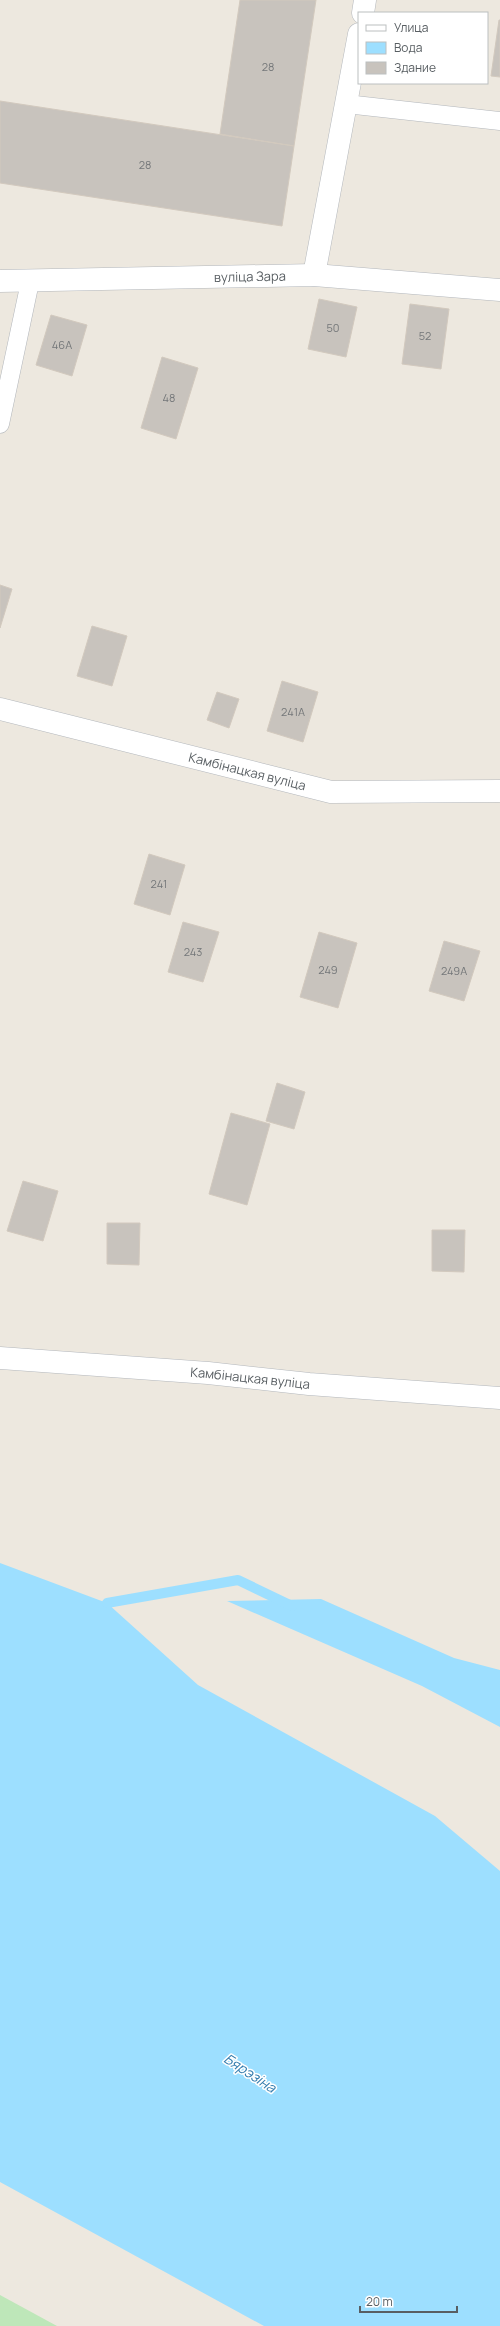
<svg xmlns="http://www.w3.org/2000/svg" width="500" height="2326" font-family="Manrope,sans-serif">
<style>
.green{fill:#bee7b9}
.water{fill:#9ddfff}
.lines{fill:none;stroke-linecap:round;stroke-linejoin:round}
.stream{stroke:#9ddfff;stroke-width:10}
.building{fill:#c8c3bd;stroke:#d2c9be}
.lane-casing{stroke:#b3b7bc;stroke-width:19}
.street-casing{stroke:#b3b7bc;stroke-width:23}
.lane{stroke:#fff;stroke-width:18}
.street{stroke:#fff;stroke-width:22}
.labels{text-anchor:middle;stroke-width:3;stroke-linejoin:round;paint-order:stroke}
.number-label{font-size:11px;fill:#747779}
.street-label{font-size:13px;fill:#585e62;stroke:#fff}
.water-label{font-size:14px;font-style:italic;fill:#337cae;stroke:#fff}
</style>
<rect width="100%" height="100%" fill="#ede8df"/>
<path class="green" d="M0,2295L57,2326H0Z"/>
<path class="water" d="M0,1563L107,1603L198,1685L435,1816L500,1871V2326H264L0,2182Z
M321,1599L454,1658L500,1670V1727L422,1686L227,1601Z"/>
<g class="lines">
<path class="stream" d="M107,1603L238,1580L292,1606"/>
</g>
<path class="building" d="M240,0H316L294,146L220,134Z
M499,20H500V77L491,76Z
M0,101L294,146L282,226L0,183Z
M319,299L357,307L346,357L308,349Z
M410,304L449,309L441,369L402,364Z
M51,315L87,325L72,376L36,365Z
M162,357L198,368L176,439L141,428Z
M0,585L12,589L0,628Z
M92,626L127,636L112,686L77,676Z
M282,681L318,692L303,742L267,731Z
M217,692L239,699L229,728L207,720Z
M149,854L185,865L170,915L134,904Z
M183,922L219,932L203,982L168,972Z
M319,932L357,943L338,1008L300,997Z
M444,941L480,951L464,1001L429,991Z
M277,1083L305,1092L294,1129L266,1121Z
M231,1113L270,1124L247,1205L209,1194Z
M23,1181L58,1191L43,1241L7,1231Z
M107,1223H140L139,1265L107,1264Z
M432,1230H465L464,1272L432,1271Z"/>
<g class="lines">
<defs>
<path id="lane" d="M346,104L500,121
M0,424L30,282"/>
<g id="street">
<path d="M363,13L365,0"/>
<path d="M314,275L359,34"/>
<path id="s1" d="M0,281L314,275L500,290"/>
<path id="s2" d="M0,709L331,792L500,791"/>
<path id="s3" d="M0,1358L208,1373L309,1384L500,1398"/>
</g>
</defs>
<use href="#lane" class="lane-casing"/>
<use href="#street" class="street-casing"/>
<use href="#lane" class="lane"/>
<use href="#street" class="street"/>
</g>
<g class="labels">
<g class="number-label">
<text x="268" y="71">28</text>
<text x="145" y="169">28</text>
<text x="333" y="332">50</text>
<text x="425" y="340">52</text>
<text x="62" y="349">46А</text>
<text x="169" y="402">48</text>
<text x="293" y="716">241А</text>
<text x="159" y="888">241</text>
<text x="193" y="956">243</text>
<text x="328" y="974">249</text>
<text x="454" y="975">249А</text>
</g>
<g class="street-label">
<text dy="5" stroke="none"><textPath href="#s1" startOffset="250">вуліца Зара</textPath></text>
<text dy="5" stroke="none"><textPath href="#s2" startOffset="255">Камбінацкая вуліца</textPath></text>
<text dy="5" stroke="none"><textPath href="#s3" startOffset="251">Камбінацкая вуліца</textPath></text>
</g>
<g class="water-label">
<text transform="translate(250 2073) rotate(33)" y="5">Бярэзіна</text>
</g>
</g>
<rect x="358" y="12" width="130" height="72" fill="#ffffff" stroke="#bcbfc0"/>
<rect x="366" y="25" width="20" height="6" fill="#ffffff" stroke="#bcbfc0"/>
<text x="394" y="32" font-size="12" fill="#585e62">Улица</text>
<rect x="366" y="42" width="20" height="12" fill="#9ddfff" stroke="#bcbfc0"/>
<text x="394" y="52" font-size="12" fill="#585e62">Вода</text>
<rect x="366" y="62" width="20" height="12" fill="#c8c3bd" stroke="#bcbfc0"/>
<text x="394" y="72" font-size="12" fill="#585e62">Здание</text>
<path d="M360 2306v6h97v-6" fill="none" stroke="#585e62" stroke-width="2"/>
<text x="366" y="2306" font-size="12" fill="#585e62" stroke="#ffffff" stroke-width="3" paint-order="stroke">20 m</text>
</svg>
